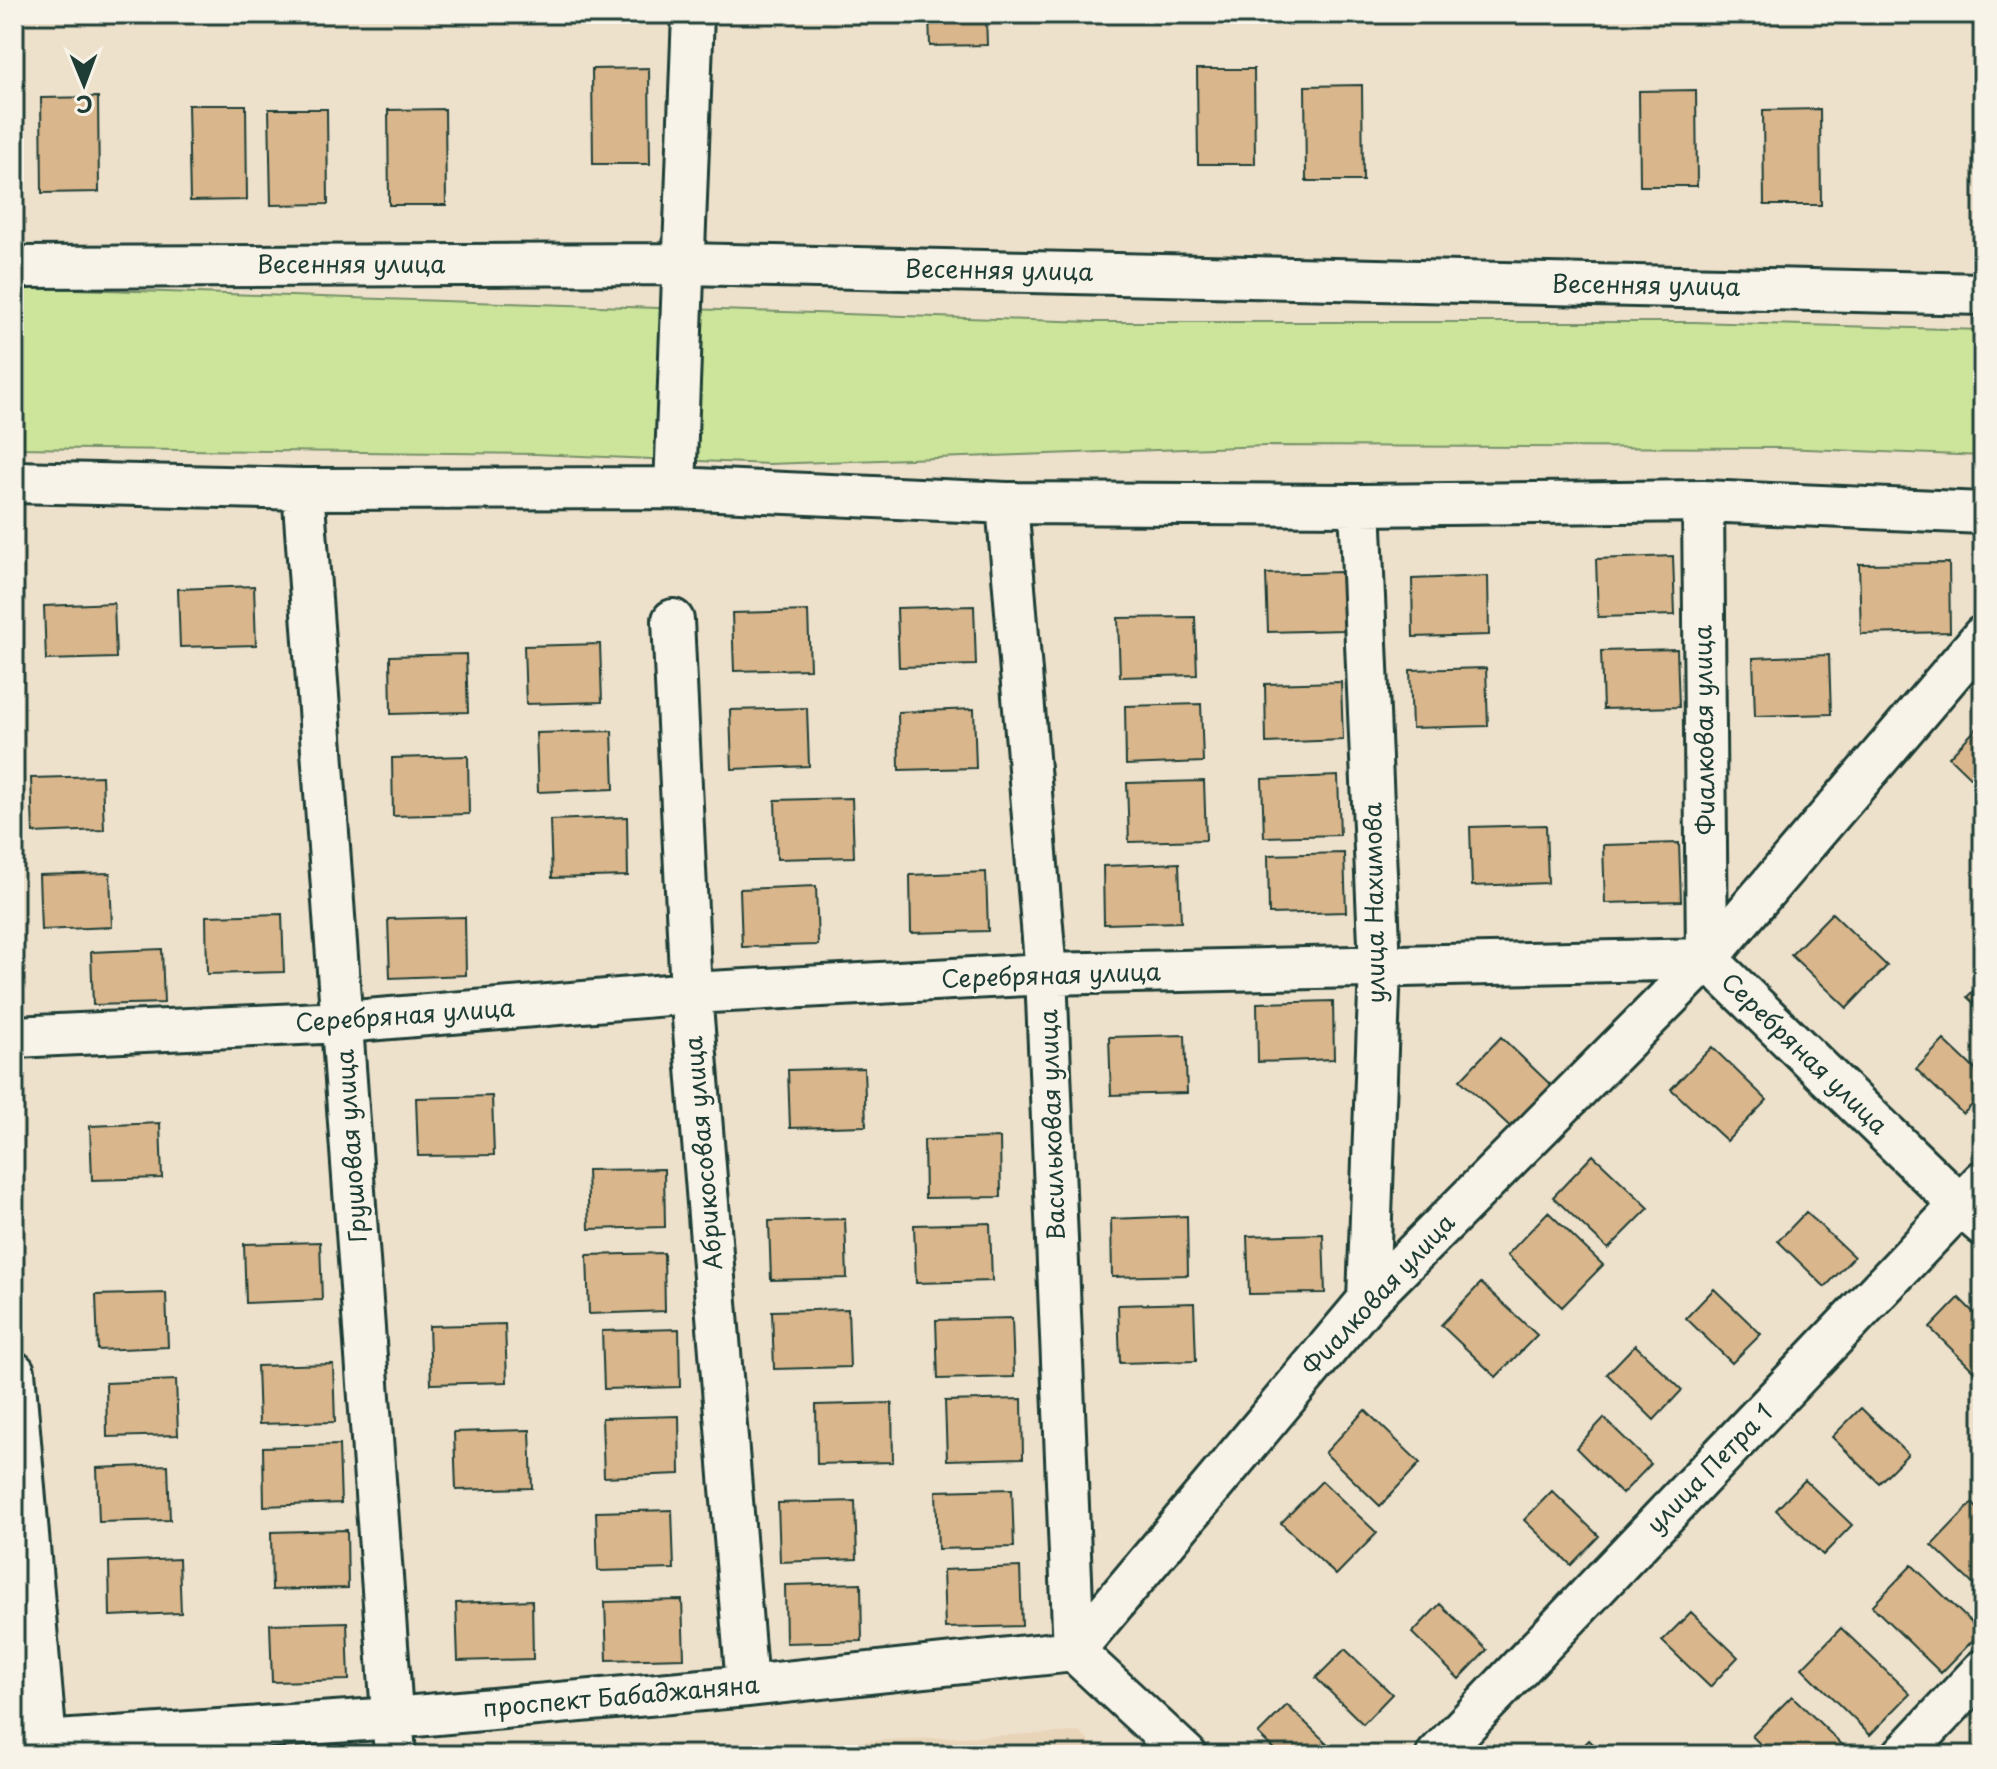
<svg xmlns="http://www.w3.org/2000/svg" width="1997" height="1769" font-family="'Playpen Sans',sans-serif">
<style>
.built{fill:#e8d4b9}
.green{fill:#cce59b;stroke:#769168;stroke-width:2}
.building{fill:#dab68c;stroke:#1f3d34;stroke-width:2}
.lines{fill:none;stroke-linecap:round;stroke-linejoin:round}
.street-casing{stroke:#1f3d34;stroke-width:46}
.street{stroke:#f7f3e8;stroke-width:40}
.labels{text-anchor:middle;stroke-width:6;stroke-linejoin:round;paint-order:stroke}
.street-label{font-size:24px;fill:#1f3d34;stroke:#f7f3e8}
</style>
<rect width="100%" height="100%" fill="#eee1cc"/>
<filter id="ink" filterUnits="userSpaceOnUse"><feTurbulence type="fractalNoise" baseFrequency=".0125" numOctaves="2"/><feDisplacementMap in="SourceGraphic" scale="16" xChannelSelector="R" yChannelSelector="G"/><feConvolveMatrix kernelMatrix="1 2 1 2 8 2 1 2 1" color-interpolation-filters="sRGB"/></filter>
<g filter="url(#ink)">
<path class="built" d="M1079,1732L1104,1755H767L766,1745Z"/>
<path class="green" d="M14,287L1092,322H1694L1983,330V456L1781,448L1266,446L769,464L535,454L14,448Z"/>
<path class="building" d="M929,14H986L987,45L930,46Z
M1357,14H1414V19L1357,20Z
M649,68L650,164H593L592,69Z
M1197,69H1254L1255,164H1198Z
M1362,85L1363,181H1306L1305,86Z
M1696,90L1697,186H1640L1639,91Z
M98,97L99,192L42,193L41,98Z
M188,105H246L247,200L190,201Z
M269,109H327L328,204L271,205Z
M445,109L446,205H389L388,110Z
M1820,109L1821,205H1764L1763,110Z
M1673,556L1675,615L1598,617L1596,559Z
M1949,563L1950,632L1861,634L1859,564Z
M1342,572L1344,630L1268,632L1266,574Z
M1488,576L1489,635L1413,637L1412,579Z
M254,586L256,645L180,647L178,589Z
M114,603L116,658L46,660L44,606Z
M974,606L976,665L899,667L897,608Z
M808,611L810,669L734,671L732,613Z
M1195,617L1197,675L1120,677L1118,618Z
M600,644L602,702L526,704L524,646Z
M1677,649L1679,707L1603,709L1601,651Z
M466,654L468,712L391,714L390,656Z
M1829,655L1831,714L1755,716L1753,658Z
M1486,668L1488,726L1412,728L1410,670Z
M1341,682L1343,740L1266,743L1265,684Z
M1201,704L1203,762L1126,765L1125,706Z
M807,708L809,766L732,769L730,710Z
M974,709L976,768L899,770L898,712Z
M1983,722V790L1949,757Z
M612,731L614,789L538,792L536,733Z
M468,756L469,814L393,816L392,758Z
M102,776L104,830L33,833L31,778Z
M1338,776L1340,835L1264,837L1262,779Z
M1204,781L1206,840L1129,842L1127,783Z
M852,798L854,857L777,859L775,800Z
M627,817L628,876L552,878L550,820Z
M1546,825L1548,883L1472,886L1470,827Z
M1679,843L1681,901L1605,903L1603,845Z
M1344,853L1346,912L1269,914L1268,855Z
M1179,863L1181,922L1104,924L1103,866Z
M986,872L988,931L911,933L910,875Z
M110,873L112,927L41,930L39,875Z
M816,886L818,945L742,947L740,889Z
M1832,913L1887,966L1847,1008L1791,955Z
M282,914L284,972L207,974L206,916Z
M465,917L466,975L390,978L388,919Z
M162,949L164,1003L93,1005L91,952Z
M1983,981V1012L1967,997Z
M1333,1001L1334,1059L1258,1062L1257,1003Z
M1185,1035L1187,1093L1111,1095L1109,1037Z
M1501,1037L1556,1090L1516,1132L1460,1080Z
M1944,1040L1983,1077V1094L1963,1114L1916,1069Z
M1712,1047L1767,1100L1727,1141L1671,1089Z
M864,1068L866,1126L790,1128L788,1070Z
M492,1096L494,1155L418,1156L416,1098Z
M160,1123L162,1178L92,1180L90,1126Z
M1000,1138L1001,1197L925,1198L924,1140Z
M1593,1155L1649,1208L1608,1249L1553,1197Z
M664,1169L665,1227L589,1229L587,1170Z
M1548,1212L1603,1265L1562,1307L1507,1255Z
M1806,1212L1854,1257L1825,1287L1778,1241Z
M1187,1216L1188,1275L1112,1277L1111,1219Z
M845,1219L847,1278L771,1280L769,1221Z
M990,1223L992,1281L916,1283L914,1225Z
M1323,1234L1325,1293L1249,1294L1247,1236Z
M320,1242L322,1300L246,1303L244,1244Z
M664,1253L665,1311L589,1314L587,1255Z
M1481,1283L1537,1335L1496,1377L1441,1325Z
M1714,1289L1761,1334L1732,1363L1686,1318Z
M166,1293L168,1347L98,1350L96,1295Z
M1959,1298L1983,1322V1368L1977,1374L1930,1328Z
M1194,1303L1196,1361L1120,1363L1118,1305Z
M848,1309L850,1367L774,1369L772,1311Z
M1012,1318L1014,1377L938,1379L936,1320Z
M505,1324L507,1382L431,1384L429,1326Z
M679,1329L680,1387L604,1389L602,1331Z
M1635,1345L1682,1390L1654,1420L1607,1374Z
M333,1364L335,1422L259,1424L257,1366Z
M176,1380L178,1435L107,1437L106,1383Z
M1022,1399L1023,1458L947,1460L945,1401Z
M892,1403L893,1462L817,1464L816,1405Z
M1861,1408L1908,1454L1879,1483L1832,1437Z
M1365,1410L1420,1463L1380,1506L1325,1453Z
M679,1416L680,1474L604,1477L602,1418Z
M1604,1418L1651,1464L1622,1494L1576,1448Z
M530,1430L532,1488L456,1490L454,1432Z
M339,1445L341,1503L264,1506L263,1447Z
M168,1465L170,1520L99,1522L97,1468Z
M1805,1480L1852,1525L1823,1555L1776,1510Z
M1322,1481L1377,1533L1336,1575L1281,1523Z
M1012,1489L1014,1547L938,1549L936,1491Z
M1552,1491L1599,1536L1571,1565L1524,1520Z
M855,1501L857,1559L780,1562L778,1503Z
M1972,1503L1983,1514V1594L1932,1545Z
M672,1510L674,1569L598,1571L596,1512Z
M347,1530L348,1588L272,1590L271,1532Z
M179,1559L181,1613L110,1616L109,1562Z
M1912,1565L1981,1632L1941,1673L1872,1606Z
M1020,1567L1022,1626L945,1628L943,1570Z
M861,1583L862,1641L786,1643L785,1585Z
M532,1600L533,1659L458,1661L456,1603Z
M682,1600L684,1658L607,1660L605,1602Z
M1440,1604L1487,1650L1459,1679L1412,1633Z
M1691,1612L1738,1657L1710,1687L1662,1641Z
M347,1622L349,1680L272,1682L270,1624Z
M1841,1628L1910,1694L1870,1735L1802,1668Z
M1345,1649L1392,1694L1363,1724L1316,1678Z
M1792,1696L1853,1755H1771L1752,1736Z
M1287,1705L1334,1750L1329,1755H1280L1258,1734Z
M1589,1740L1605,1755H1575Z"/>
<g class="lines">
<defs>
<path id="street" d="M14,267L685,264L1983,294
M14,482L303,489L675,488L1007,503L1360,505L1703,501L1983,513
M675,488L693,14
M303,489L395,1755
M1703,501L1707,959
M1007,503L1046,974L1074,1651
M1360,505L1380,966L1368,1300
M673,620L691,993L747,1686
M14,1037L343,1022L691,993L1046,974L1707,959L1961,1206L1983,1225
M14,1372L47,1755
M1074,1651L1368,1300L1707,959L1983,636
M14,1744L393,1718L747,1686L1074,1651L1186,1755
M1437,1755L1983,1181
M1903,1755L1983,1670"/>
</defs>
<use href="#street" class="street-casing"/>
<use href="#street" class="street"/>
</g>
</g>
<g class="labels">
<g class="street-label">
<text x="351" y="273">Весенняя улица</text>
<text transform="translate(999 271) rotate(1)" y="8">Весенняя улица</text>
<text transform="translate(1646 286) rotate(1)" y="8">Весенняя улица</text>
<text transform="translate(1705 730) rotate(-91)" y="8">Фиалковая улица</text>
<text transform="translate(1375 903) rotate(-91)" y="8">улица Нахимова</text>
<text transform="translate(1051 976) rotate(-2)" y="8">Серебряная улица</text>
<text transform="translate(405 1016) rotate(-4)" y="8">Серебряная улица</text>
<text transform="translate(1804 1054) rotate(44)" y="8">Серебряная улица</text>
<text transform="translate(1053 1125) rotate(-92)" y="8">Васильковая улица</text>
<text transform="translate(352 1146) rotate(-94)" y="8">Грушовая улица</text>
<text transform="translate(704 1153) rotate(-95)" y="8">Абрикосовая улица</text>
<text transform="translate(1379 1295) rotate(-47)" y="8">Фиалковая улица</text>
<text transform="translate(1710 1469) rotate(-46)" y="8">улица Петра 1</text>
<text transform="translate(621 1697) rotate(-5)" y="8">проспект Бабаджаняна</text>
</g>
</g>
<rect width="1997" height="1769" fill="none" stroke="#f7f3e8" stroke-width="48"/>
<rect x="24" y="24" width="1949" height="1721" fill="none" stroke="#1f3d34" stroke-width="3" filter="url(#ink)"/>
<g transform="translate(84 84) rotate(179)" stroke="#f7f3e8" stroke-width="6" paint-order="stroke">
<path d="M0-6L14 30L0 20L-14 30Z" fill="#1f3d34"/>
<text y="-12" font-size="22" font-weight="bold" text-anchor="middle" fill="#1f3d34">С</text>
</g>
</svg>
